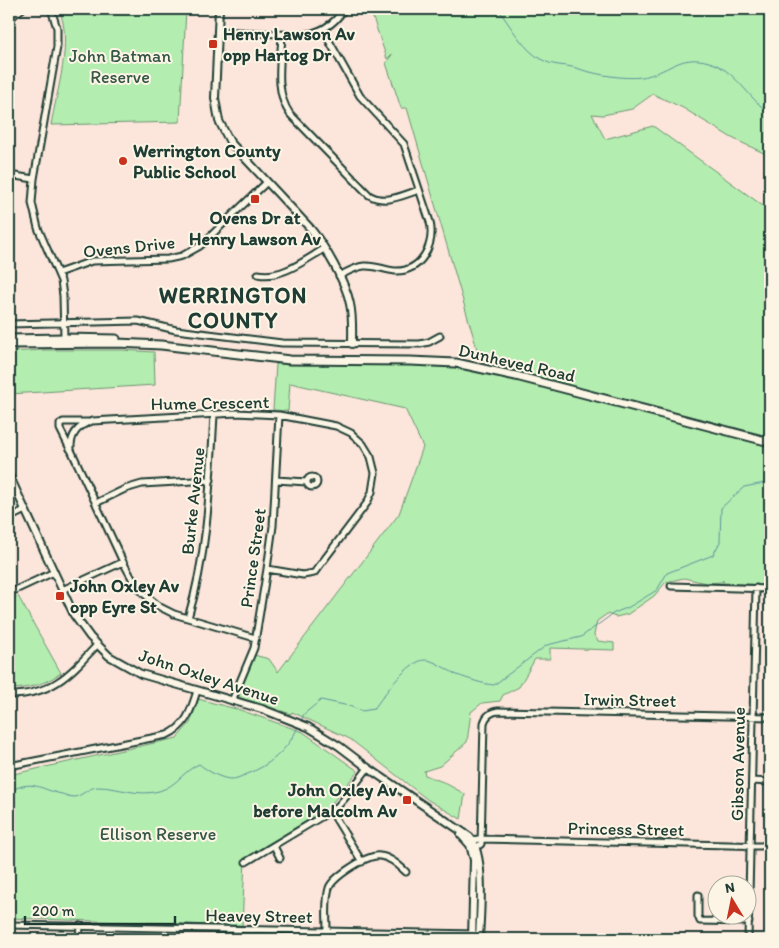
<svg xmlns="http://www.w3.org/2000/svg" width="779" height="948" font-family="Itim,sans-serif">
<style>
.green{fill:#b4edb0;stroke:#6a9572}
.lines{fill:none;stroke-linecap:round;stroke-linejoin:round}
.stream{stroke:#5a939c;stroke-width:1}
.minor-casing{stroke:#1f3d34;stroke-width:9}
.tertiary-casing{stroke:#1f3d34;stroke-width:10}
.secondary-casing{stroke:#1f3d34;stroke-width:11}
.minor{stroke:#fcf5e5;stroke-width:5}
.tertiary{stroke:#fcf5e5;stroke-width:6}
.secondary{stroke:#fcf5e5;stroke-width:7}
.poi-dot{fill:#c8321e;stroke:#fcf5e5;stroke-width:2}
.labels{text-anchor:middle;stroke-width:4;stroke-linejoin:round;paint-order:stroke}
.poi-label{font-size:18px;font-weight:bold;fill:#1f3d34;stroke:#fcf5e5;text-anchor:start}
.park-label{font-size:18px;fill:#355747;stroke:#fcf5e5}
.street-label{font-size:18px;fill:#1f3d34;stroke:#fcf5e5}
.district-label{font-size:22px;font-weight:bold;letter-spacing:1px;fill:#1f3d34;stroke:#fcf5e5}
</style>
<rect width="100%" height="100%" fill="#fce5da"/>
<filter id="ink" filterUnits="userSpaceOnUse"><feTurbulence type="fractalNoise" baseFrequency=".02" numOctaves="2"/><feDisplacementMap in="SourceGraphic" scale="10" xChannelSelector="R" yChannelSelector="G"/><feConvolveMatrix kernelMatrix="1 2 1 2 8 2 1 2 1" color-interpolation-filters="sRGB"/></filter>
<g filter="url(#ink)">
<path class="green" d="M59,9H186L180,122L51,125C57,90 73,42 59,9Z
M370,9H770V156L732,138L683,108L653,94L632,109L603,115L592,114L605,139L653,126L770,211V438L699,418L698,419L504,368L505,361L477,349L407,108H401L386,63L393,53L387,59Z
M44,350H121L154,352L155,385L9,394V352Z
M276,364H421L471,369L656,416L770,447V585L723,583V580L722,582L706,583L684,578L666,582L654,596L628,614L616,617L607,614L597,621L594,635L598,641L614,643V650L550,648V659H535L519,687L503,695L500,701L482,703L471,712L467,742L440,766L424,771L425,775L443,782L465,794L461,819L428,800L350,739L292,712L291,714L241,698L238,694L254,655L269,659L278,672L399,514L423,447L405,409L290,383L288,411L273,410Z
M18,596L61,673C45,684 28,689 9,689V601Z
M198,699L240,710L303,732L358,771L329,807L245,859L242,926L9,918V775L177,738L190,723Z"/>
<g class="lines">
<path class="stream" d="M498,9C510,25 520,44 536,56C550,66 557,64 572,67C578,68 584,71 590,72C605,76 633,80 647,76C671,70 681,54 709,62C736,70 748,99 770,113
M301,721L304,714L321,700L349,706L362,711L374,709C383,696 409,659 426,660C434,660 449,671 457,675C469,679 482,684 494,685L547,645L581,637L614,613L629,607L657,590L667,573L713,555L720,542L721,508L744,487L770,482
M9,812L10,810L12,790C34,779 41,790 62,794C65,795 70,797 74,797C82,796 89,787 98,787C118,787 138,797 159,791C177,786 183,771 199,764C208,771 222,780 234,779C238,778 242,776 245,775C269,766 288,750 298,727"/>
<defs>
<path id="minor" d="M51,9L57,28V47L34,179L32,203L38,228L61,281L63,296L64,338
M9,19L22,9
M323,30L360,96L404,144L430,222C435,245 421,272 395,271C384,270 375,265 364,266C355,267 347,272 339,276
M218,31L299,35C319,34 334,25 344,9
M282,35C281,61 274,91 290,114L369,195C385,205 403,195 419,190
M9,175L34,179
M58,273L92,261L168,259L182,256L200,246L267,182
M258,274C281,279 305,260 324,249
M9,324L138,321L176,330L282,343L420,344L429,342L440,336
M70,449L60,429V424L63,422H88
M307 482a5 5 0 1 1 10 0a5 5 0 1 1-10 0Z
M276,480L307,482
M96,503L125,489L142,484L211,480
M9,518L25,510
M671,586L770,589
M62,590L123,562
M9,593L54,572
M188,618C208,552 210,483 214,415
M255,638L174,614L160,607L143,593L134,582L123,562L71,450C70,434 78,426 92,421L236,413L279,415L336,426L351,433L363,444L371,457L375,473L372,492L367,503L314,573L303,575L267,569
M9,695C52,695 69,675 97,645
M232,701L254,648L267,569L273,526L279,415
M9,766L167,735C187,726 191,710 197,691
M752,781L770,782
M331,811L362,862
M470,845L477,839H481L770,846
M274,846L280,858
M474,849L481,844L484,723C486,716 490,712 498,711L770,717
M246,862L336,808L345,798L368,768
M698,895V916L700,921L749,922
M9,925L476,934
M327,931C327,917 325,901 329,888C333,877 368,854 380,856C390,857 399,865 406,872
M79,939L80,926
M748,939L756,588"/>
<path id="tertiary" d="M219,9L215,98L219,121L230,142L310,228C324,245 346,282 350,304C353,317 352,331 352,344
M9,475L74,615L90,637L109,656L141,674L262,709L308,727L339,746L368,768L470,837C486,857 480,914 479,939
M461,835L470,845L474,860L472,939"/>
<path id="secondary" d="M9,339L64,338L116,339
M9,344L117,343L161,345L290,360L410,361L456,363L516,376L770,442"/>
</defs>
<use href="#minor" class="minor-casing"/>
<use href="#tertiary" class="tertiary-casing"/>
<use href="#secondary" class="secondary-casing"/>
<use href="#minor" class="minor"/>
<use href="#tertiary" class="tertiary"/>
<use href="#secondary" class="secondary"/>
</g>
</g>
<g class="poi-dot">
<rect x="208" y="39" width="10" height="10" rx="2.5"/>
<circle cx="123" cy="161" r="5"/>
<rect x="250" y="194" width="10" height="10" rx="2.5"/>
<rect x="55" y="591" width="10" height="10" rx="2.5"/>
<rect x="402" y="795" width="10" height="10" rx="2.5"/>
</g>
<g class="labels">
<g class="poi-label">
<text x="223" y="40">Henry Lawson Av<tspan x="223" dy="21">opp Hartog Dr</tspan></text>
<text x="133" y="157">Werrington County<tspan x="133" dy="21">Public School</tspan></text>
<text x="255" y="224" text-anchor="middle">Ovens Dr at<tspan x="255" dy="21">Henry Lawson Av</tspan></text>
<text x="70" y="592">John Oxley Av<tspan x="70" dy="21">opp Eyre St</tspan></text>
<text x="397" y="796" text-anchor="end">John Oxley Av<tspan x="397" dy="21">before Malcolm Av</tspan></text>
</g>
<g class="park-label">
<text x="120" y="62">John Batman<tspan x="120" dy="21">Reserve</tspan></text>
<text x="158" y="840">Ellison Reserve</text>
</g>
<g class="street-label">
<text transform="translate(129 247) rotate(-6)" y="6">Ovens Drive</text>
<text transform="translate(517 363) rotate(13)" y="6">Dunheved Road</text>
<text transform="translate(210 403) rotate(-1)" y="6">Hume Crescent</text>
<text transform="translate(193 501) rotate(-84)" y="6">Burke Avenue</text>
<text transform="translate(253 558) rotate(-82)" y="6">Prince Street</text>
<text transform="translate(209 677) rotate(18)" y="6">John Oxley Avenue</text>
<text transform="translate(630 700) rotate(1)" y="6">Irwin Street</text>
<text transform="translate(738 764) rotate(-89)" y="6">Gibson Avenue</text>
<text transform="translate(626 829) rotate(1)" y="6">Princess Street</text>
<text transform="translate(259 916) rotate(1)" y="6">Heavey Street</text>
</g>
<g class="district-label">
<text x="233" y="303">WERRINGTON<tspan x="233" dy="25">COUNTY</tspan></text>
</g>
</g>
<rect width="779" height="948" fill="none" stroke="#fcf5e5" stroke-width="30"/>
<rect x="15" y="15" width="749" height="918" fill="none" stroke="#1f3d34" stroke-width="2" filter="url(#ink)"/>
<g transform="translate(732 900) rotate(350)"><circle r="24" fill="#fcf5e5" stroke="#a4ab9e"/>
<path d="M0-4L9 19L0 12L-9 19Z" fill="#c8321e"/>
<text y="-8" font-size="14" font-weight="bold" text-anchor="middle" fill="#1f3d34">N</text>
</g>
<path d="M25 916v8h150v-8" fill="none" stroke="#1f3d34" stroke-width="2.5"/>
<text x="32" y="916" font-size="15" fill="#1f3d34" stroke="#fcf5e5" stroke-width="4" paint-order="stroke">200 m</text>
</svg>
